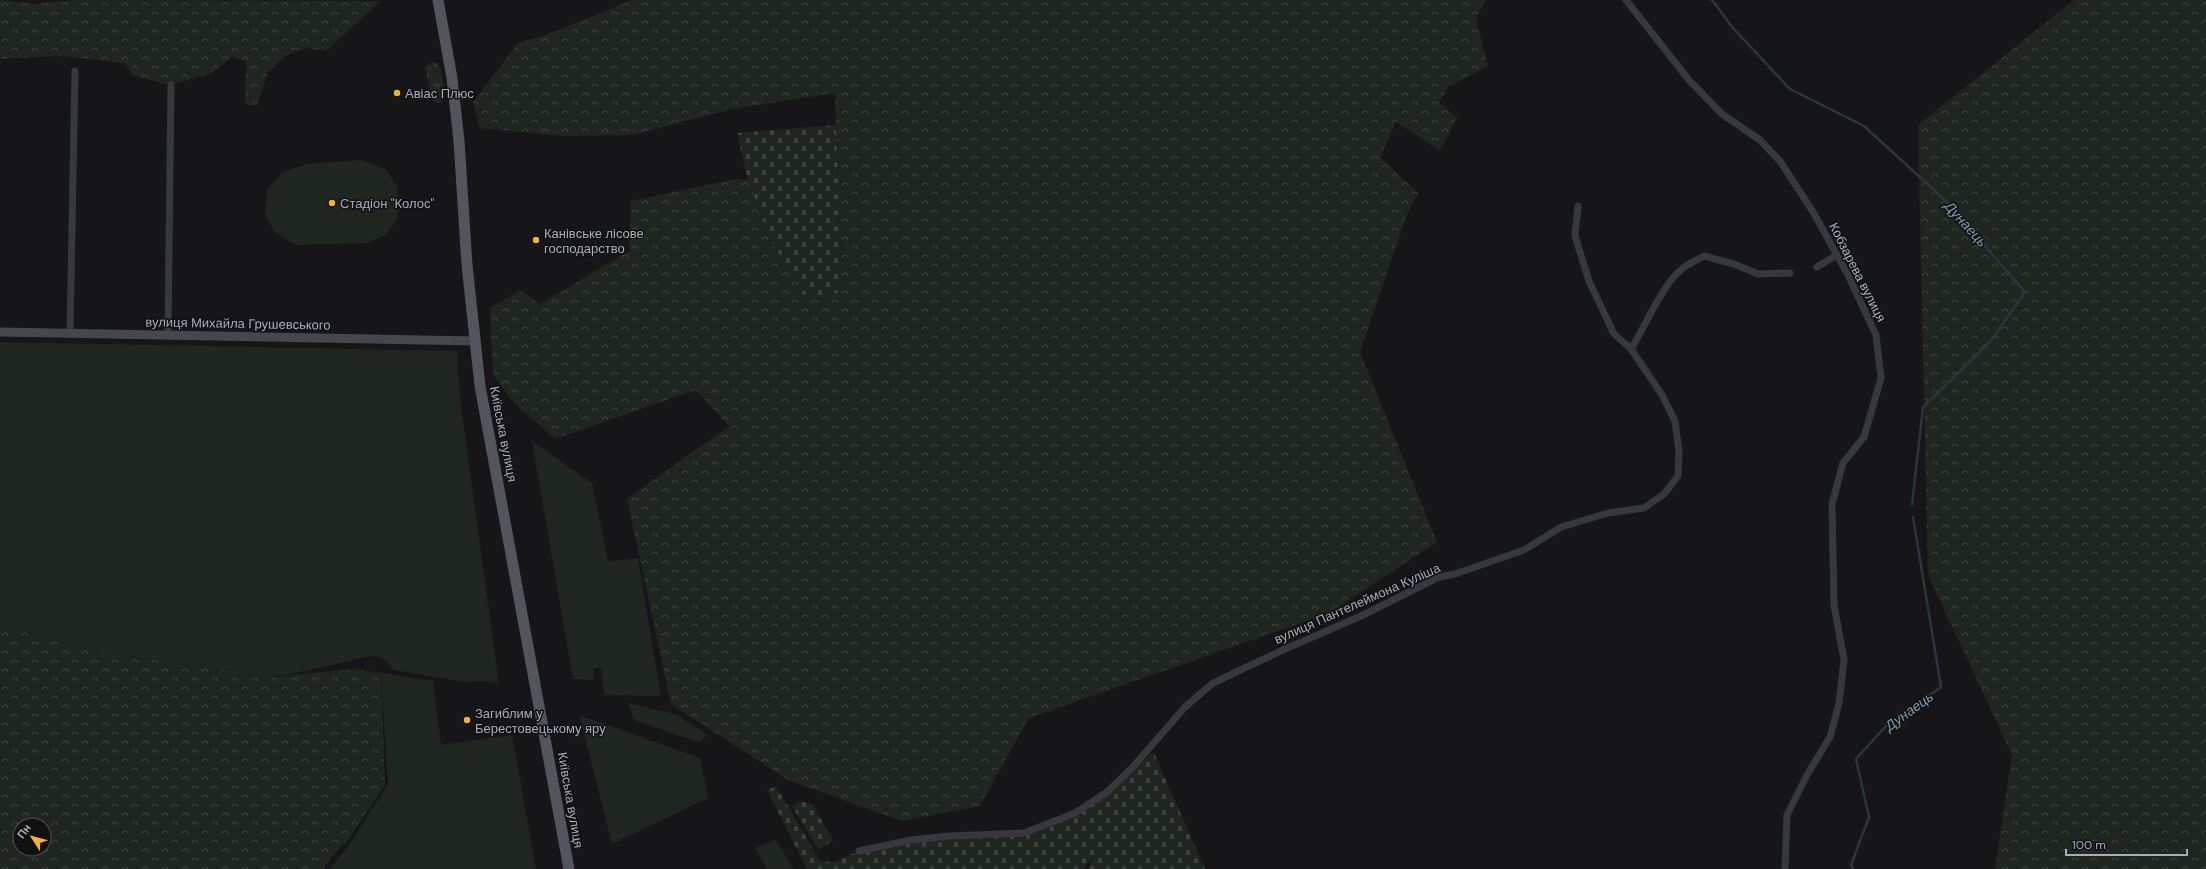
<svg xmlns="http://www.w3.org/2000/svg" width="2206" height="869" font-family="'DM Sans',sans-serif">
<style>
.grass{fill:url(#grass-tufts)}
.forest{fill:url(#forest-crowns);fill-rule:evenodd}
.cemetery{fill:url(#cemetery-stones)}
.garden{fill:#1e261f}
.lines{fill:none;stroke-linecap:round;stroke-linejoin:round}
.stream{stroke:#2c353c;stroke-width:2.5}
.street{stroke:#37383d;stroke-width:7}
.secondary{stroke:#45474d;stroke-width:9}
.primary{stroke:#53555c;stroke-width:11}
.poi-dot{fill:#f2b134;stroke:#111113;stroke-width:1.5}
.labels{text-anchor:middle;stroke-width:3;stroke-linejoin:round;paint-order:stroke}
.poi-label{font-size:13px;fill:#a8adb8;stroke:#111113;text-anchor:start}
.street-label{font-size:13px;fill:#a8adb8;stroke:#111113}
.water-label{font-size:14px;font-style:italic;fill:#7f9bb3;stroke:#111113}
</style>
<defs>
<pattern id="grass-tufts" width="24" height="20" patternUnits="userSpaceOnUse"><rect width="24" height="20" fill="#1e261f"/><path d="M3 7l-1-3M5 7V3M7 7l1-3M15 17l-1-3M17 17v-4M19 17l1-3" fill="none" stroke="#3c433d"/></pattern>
<pattern id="forest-crowns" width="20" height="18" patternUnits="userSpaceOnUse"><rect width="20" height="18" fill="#1e261f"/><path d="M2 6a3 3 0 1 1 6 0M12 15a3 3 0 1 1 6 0" fill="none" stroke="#3c433d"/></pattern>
<pattern id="cemetery-stones" width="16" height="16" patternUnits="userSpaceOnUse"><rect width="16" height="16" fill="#1e261f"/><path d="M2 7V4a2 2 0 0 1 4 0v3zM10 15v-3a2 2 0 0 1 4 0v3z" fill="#3c433d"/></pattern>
</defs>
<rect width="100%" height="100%" fill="#161618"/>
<path class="grass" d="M432,62L437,63L441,69L445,98L441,103H436L432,100L425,67Z"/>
<path class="forest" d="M0,0L34,4L74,0L381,1L326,51L307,48L285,56L268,72L257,106L245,104L246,61L232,57L212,73L178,83L165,84L132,75L125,63L60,56L0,59Z
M632,0H1485L1476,19L1488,66L1448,87L1439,102L1457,118L1440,151L1396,122L1380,157L1418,193L1406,217L1360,352L1437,542L1329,613L1029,718L980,806L902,821L788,780L671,704L627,499L729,426L696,390L555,439L515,404L493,375L490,308L520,290L540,304L629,251L631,201L735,179L748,180L772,242L842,292L835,93L732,109L632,135L562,136L480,128L473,102L518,43L546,35Z
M2074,0H2206V869H1995L2012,755L1928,575L1918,125Z
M0,622L9,627L95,651L271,677L353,669L381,673L385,785L346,843L339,848L323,869H0ZM20,825H44V849H20Z"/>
<path class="cemetery" d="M836,125L842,292L806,298L772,242L748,180L737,133Z
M1154,753L1205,869H1089L1094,855L1083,869H807L767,790L776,786L820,861L833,862L859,851L911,840L1024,833L1075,813L1107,792L1132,768Z
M801,801L813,805L833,841L818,849L792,806Z"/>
<path class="garden" d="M362,160L386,170L397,186L398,218L386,235L367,243L295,245L275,232L265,216L267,189L283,172L307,164Z
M0,342L457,351L460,399L499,684L485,681L465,682L394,670L386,661L378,657L370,656L306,671L271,677L95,651L9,627L0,622Z
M532,441L592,483L608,561L638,558L661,696L604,695L601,667L594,669V680L573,679Z
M381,673L433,681L441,745L512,735L536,869H329L347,848L388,784Z
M628,703L675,714L707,734L701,743L634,720Z
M579,715L700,758L708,798L612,844Z
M776,840L794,869H767L755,848Z"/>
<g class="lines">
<path class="stream" d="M1712,0L1733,28L1790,89L1864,126L1946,201L2025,292L1991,341L1923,407L1912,505
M1853,869L1851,865L1869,817L1856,759L1885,727L1941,687L1913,517"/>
<path class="street" d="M1626,0L1689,80L1722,114L1760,140L1780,161L1813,212L1848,275L1876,335L1881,378L1864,437L1843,463L1832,504L1834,605L1844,660L1839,703L1830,737L1807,775L1787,815L1785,869
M1817,267L1837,255
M70,333L75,71
M168,335L171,85
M1631,349C1645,327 1663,283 1683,268C1689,263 1697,260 1704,256L1734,264L1758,274L1790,273
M859,851L911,840L949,836L1024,833L1075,813L1107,792L1132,768L1185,707L1213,683L1285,649L1361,616L1439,577L1455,574L1524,550L1561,527L1608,513L1644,508L1664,494L1678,476L1679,452L1675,421L1662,395L1631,349L1614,334L1589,281L1575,236L1578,206"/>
<path class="secondary" d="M0,332L475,341"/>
<path class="primary" d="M438,0L452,78L459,141L467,265L480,386L569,869"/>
</g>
<g class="poi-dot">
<circle cx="397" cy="93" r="4"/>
<circle cx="332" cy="203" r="4"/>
<circle cx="536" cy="240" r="4"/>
<circle cx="467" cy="720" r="4"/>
</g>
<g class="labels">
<g class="poi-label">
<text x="405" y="98">Авіас Плюс</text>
<text x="340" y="208">Стадіон "Колос"</text>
<text x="544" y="238">Канівське лісове<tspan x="544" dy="15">господарство</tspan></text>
<text x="475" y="718">Загиблим у<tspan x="475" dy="15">Берестовецькому яру</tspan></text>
</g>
<g class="street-label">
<text transform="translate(1858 272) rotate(63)" y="5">Кобзарева вулиця</text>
<text transform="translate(238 323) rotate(1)" y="5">вулиця Михайла Грушевського</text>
<text transform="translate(504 434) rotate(79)" y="5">Київська вулиця</text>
<text transform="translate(1357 603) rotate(-24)" y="5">вулиця Пантелеймона Куліша</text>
<text transform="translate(571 800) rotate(80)" y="5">Київська вулиця</text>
</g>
<g class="water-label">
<text transform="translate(1966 224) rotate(48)" y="5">Дунаець</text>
<text transform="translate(1909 711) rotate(-36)" y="5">Дунаець</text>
</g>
</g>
<g transform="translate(32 837) rotate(306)"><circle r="19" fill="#111113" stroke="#4d4f55"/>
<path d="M0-3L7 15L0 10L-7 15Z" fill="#f2b134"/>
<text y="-6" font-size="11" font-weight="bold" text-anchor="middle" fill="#a8adb8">Пн</text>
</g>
<path d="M2066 849v6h121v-6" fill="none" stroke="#a8adb8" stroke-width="2"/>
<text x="2072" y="849" font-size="12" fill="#a8adb8" stroke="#111113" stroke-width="3" paint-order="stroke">100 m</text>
</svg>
